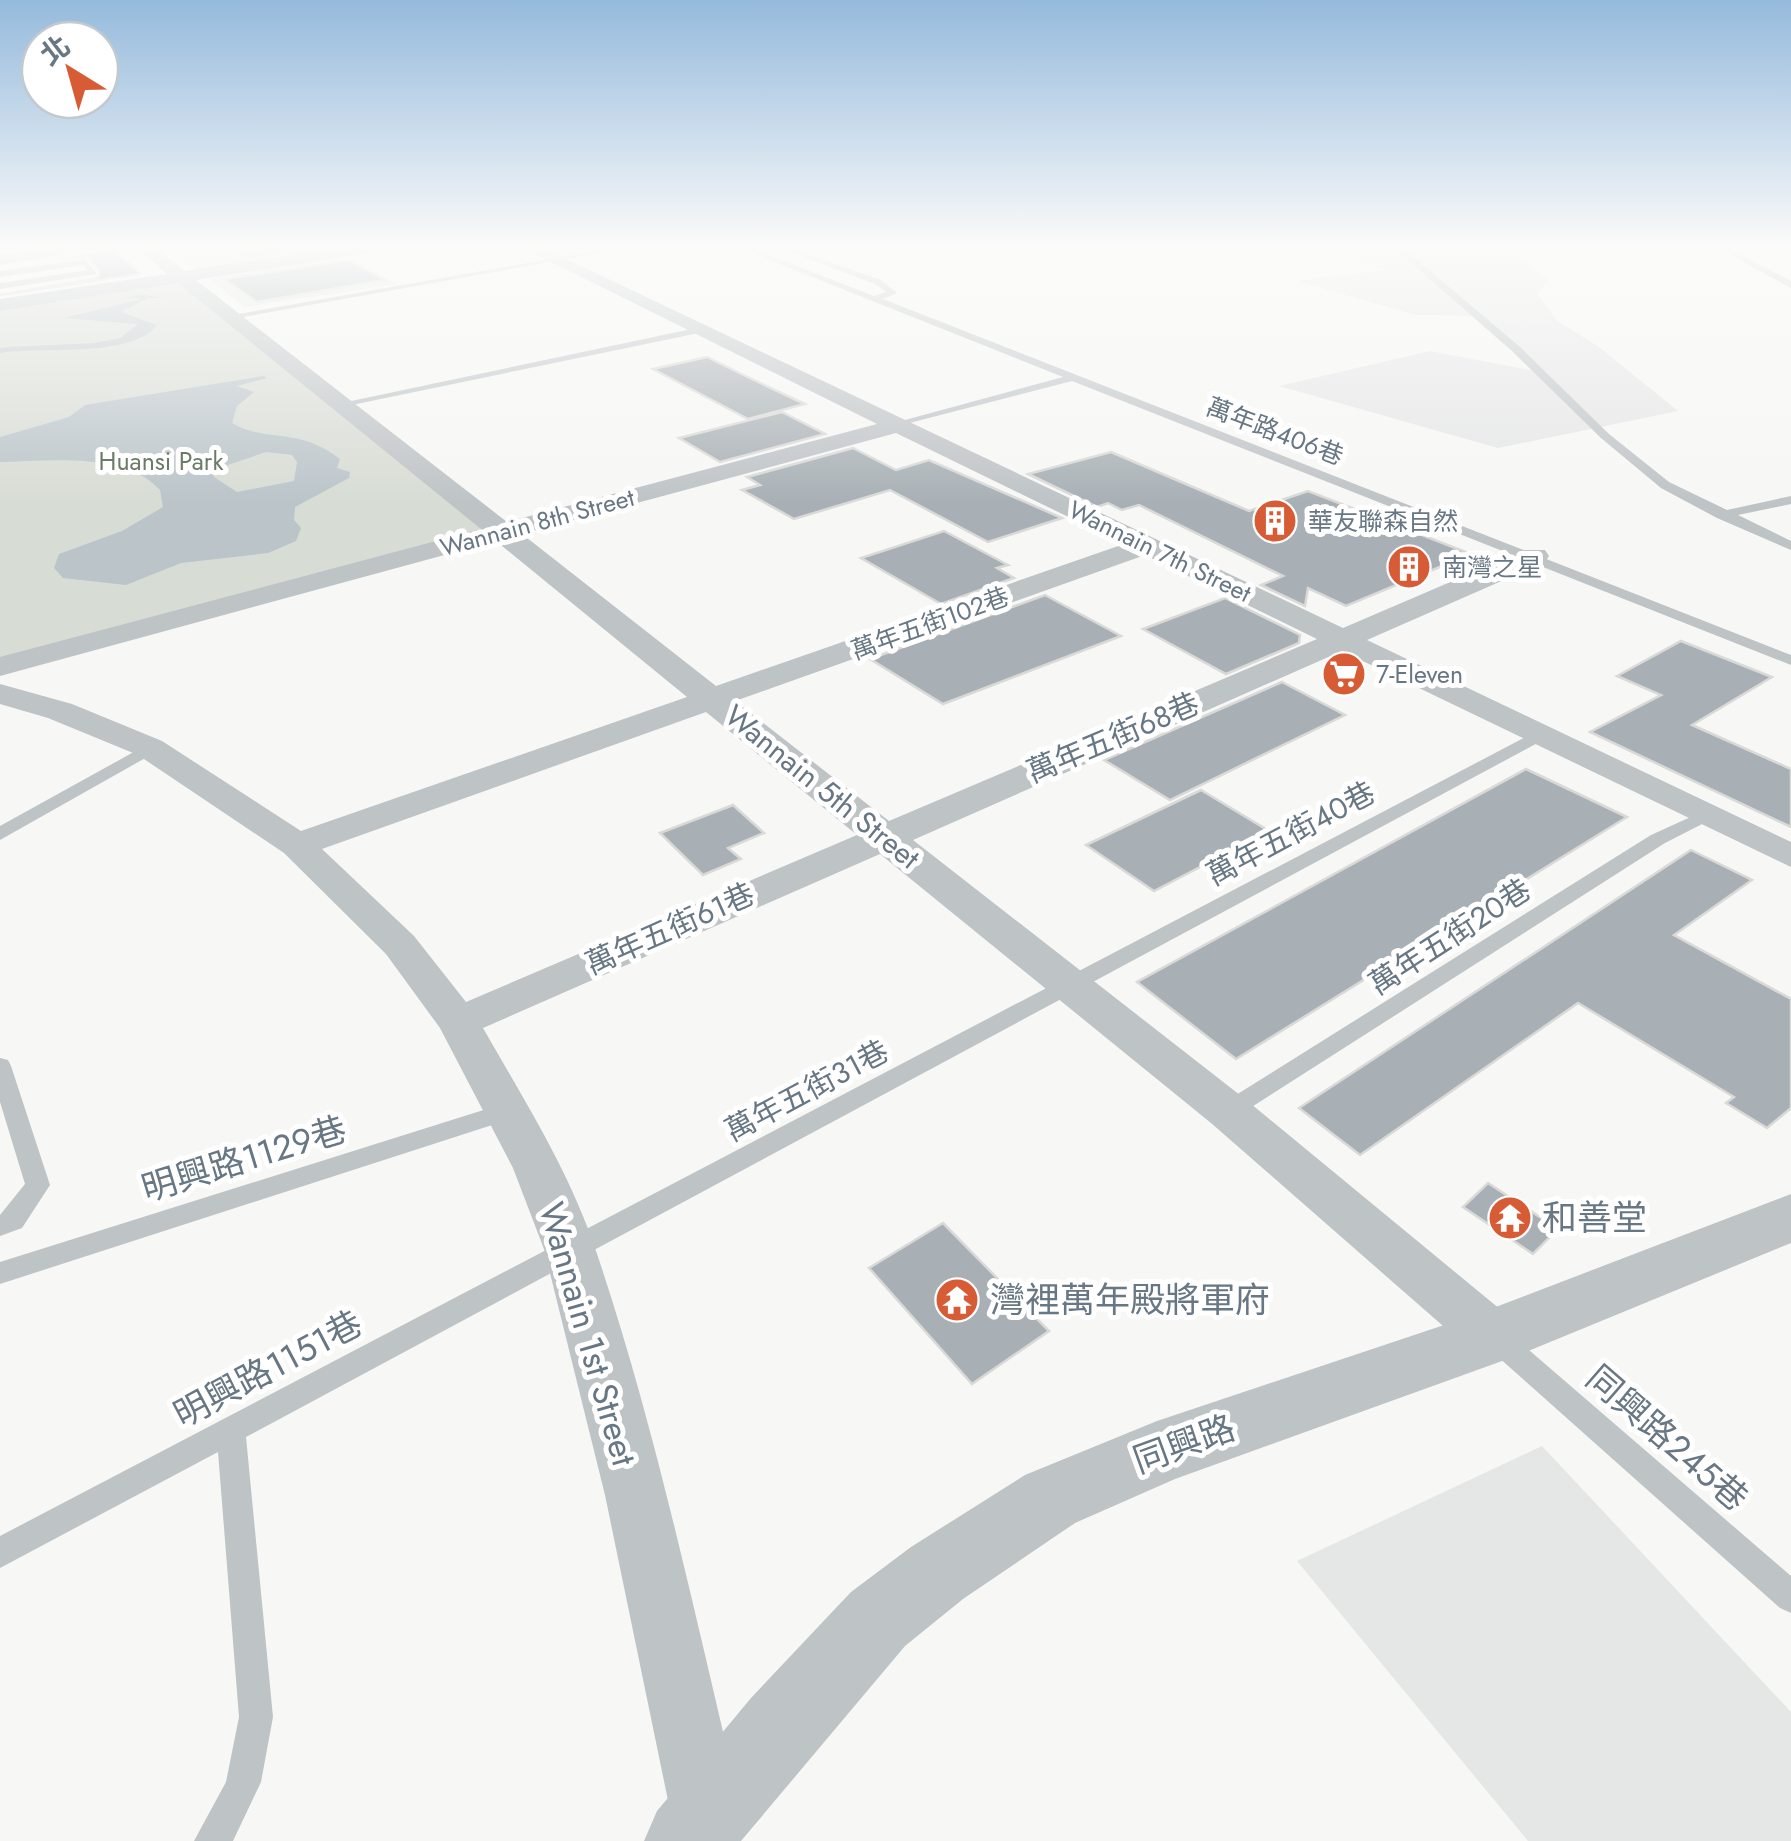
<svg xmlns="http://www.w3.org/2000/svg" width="1791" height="1841" font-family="Jost,'Noto Sans TC',sans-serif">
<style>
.built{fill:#e5e6e6}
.green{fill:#d7dcd4}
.water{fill:#bac4c9;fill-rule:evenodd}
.building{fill:#a8b0b5;stroke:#d9d9d7;stroke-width:2.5}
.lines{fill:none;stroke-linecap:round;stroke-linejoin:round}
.service{fill:#bec3c6;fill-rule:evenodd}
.minor{fill:#bec3c6;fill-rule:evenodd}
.tertiary{fill:#bec3c6;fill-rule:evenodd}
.labels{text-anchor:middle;stroke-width:10;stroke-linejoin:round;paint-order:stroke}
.far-street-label{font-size:25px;fill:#687784;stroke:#fff}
.far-park-label{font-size:25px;fill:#6b7b67;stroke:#fff}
.far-poi-label{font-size:25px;fill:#687784;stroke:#fff;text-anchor:start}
.street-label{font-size:30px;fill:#687784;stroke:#fff}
.near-street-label{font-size:35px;fill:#687784;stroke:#fff}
.near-poi-label{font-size:35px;fill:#687784;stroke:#fff;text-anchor:start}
</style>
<rect width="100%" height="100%" fill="#f7f7f5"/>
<path class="built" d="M166,247H331L335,249L204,269L194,268Z
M1310,247H1507L1549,281L1537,293L1556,320L1599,347L1678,411L1498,448L1279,386L1430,351L1545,373L1480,316L1416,315L1297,281L1387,270Z
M323,258L345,272L369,269L396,284L245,307L209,279Z
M1542,1446L1791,1712V1841H1528L1297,1561Z"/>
<path class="green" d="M182,277L502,532L0,667V305Z"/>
<path class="water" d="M139,294L164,298H148L121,312L157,325C131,359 40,346 0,353V348L8,347L94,343L120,338L138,324L64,318L142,299L127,298Z
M264,376L267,378L237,386L254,392L237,406L232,423C266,443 298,426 340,459L337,468L350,472L349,478L295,507L294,520L301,528L296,541L268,553L181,563L126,585L63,578L54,568L59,554L122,531L163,507L160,490C126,451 47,461 0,462V437L69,417L85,405ZM266,452L292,455L297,462L294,481L237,492L214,477L213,470Z"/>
<path class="building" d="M228,247H321L244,258Z
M113,249L141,274L0,295L98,278L100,272L88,257L59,259Z
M349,260L385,280L257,302L224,279Z
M707,357L754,380L805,404L748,419L653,369Z
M782,412L825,434L720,462L679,438Z
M853,448L896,470L929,460L1062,518L988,542L890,490L794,519L742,490L760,485L747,477Z
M1111,452L1249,511L1308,491L1471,554L1346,606L1308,588L1305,606L1261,585L1283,576L1139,505L1122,510L1108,503L1097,507L1028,474Z
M944,531L1008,565L997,568L1014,578L941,604L861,558Z
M1045,595L1121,636L943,704L870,659Z
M1225,598L1300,635L1299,643L1226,674L1143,629Z
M1681,641L1772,677L1692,725L1791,769V827L1590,732L1661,695L1617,676Z
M1282,682L1345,715L1170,800L1104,760Z
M1526,769L1627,817L1236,1059L1137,982Z
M1201,790L1269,831L1154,891L1086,845Z
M733,805L764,833L728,848L741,859L703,875L660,833Z
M1691,850L1752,880L1674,935L1791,999V1108L1767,1128L1726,1103L1734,1097L1578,1003L1360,1155L1299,1108Z
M1488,1183L1558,1229L1533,1254L1463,1207Z
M943,1223L1049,1331L972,1384L869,1268Z"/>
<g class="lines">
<path class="service" d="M618,247H634L232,319L227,316Z
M737,247H748L874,296L886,292L875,284L788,251L805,247L799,251L881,280L897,293L883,299L1791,655V665L1072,381L894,427V423L1063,377Z
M1393,247H1402L1520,347L1609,434L1669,482L1727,510L1791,496V504L1738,515L1791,541V550L1717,518L1661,488L1601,438L1512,351Z
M1716,247H1726L1791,281V288Z
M85,259L97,274L0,289V283L88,270L83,265L0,277V271Z
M701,327L704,332L342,407L337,404Z
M1539,730L1545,731V739L246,1437L273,1717L261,1782L233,1841H194L226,1782L239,1717L218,1452L0,1568V1536Z
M150,743L156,744V752L0,840V826Z
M1706,810L1715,815L1712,819L1665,843L1236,1117L1228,1120L1220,1117L1216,1111L1220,1105L1651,835Z
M0,1058L8,1060L11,1066L50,1185L22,1228L0,1236V1215L25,1184L0,1102Z
M509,1102L517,1105L521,1111L517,1117L0,1284V1262Z
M1498,1328L1508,1332L1791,1576V1613L1780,1608L1488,1348L1484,1340L1488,1332Z"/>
<path class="minor" d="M64,247H107L0,265V255Z
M136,247H154L185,271L344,247H382L374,252L196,280L507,522L877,424L521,247H541L1343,628L1525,550H1545L1549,556L1545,562L1367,640L1791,842V867L1342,651L913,840L1245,1099L1512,1319L1520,1336L1512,1353L1493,1359L1474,1353L1211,1123L880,854L483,1028C524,1100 570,1172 596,1251C658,1434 697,1627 743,1815L732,1840L684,1841L671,1815L605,1495L544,1249L513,1168L440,1028L386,954L284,853L138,755L48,718L0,704V684L72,704L162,741L301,831L687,697L496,541L0,676V657L481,529L178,283L0,311V299L167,274ZM896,433L1124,544L716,686L522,534ZM1145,555L1317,639L889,821L735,701ZM706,712L857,835L466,1002L414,936L322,849Z"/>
<path class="tertiary" d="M1791,1194V1243L1516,1356L1175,1479L1075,1523L963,1599L905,1646L741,1841H644L657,1811L751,1698L851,1592L911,1547L1025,1475L1157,1421L1480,1313Z"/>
</g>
<linearGradient id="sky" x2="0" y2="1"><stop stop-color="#95badc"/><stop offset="0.49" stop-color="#fbfbfa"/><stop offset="1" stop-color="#fbfbfa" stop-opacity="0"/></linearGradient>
<rect width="1791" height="504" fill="url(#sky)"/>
<defs>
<symbol id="building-disc" viewBox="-11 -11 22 22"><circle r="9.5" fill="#d75c35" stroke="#fff"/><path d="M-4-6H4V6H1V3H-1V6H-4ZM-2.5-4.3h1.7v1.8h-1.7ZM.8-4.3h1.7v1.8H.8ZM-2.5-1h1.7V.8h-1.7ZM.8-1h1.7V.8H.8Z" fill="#fff"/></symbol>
<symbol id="supermarket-disc" viewBox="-11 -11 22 22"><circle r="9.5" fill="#d75c35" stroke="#fff"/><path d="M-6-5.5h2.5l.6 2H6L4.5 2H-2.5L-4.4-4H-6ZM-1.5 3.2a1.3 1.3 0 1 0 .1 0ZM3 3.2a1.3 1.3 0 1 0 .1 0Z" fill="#fff"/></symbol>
<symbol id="temple-disc" viewBox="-11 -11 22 22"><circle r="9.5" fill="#d75c35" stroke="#fff"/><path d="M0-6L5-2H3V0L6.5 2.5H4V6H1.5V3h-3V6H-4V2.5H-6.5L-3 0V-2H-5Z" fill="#fff"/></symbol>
</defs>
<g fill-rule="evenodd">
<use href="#building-disc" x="1250" y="496" width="50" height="50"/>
<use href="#building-disc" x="1384" y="542" width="50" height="50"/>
<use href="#supermarket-disc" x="1319" y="649" width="50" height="50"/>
<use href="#temple-disc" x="1485" y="1193" width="50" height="50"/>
<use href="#temple-disc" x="932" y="1275" width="50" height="50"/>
</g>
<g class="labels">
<g class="far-street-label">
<text transform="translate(1275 431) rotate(21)" y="9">萬年路406巷</text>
<text transform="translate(537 522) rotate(-15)" y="9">Wannain 8th Street</text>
<text transform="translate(1160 551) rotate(26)" y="9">Wannain 7th Street</text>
<text transform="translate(930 623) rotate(-20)" y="9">萬年五街102巷</text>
</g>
<g class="far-park-label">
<text x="161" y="470">Huansi Park</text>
</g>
<g class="far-poi-label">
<text x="1308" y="530">華友聯森自然</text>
<text x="1442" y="576">南灣之星</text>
<text x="1376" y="683">7-Eleven</text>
</g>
<g class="street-label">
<text transform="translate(1113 738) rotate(-23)" y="10">萬年五街68巷</text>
<text transform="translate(822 787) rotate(39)" y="10">Wannain 5th Street</text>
<text transform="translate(1291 834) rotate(-28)" y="10">萬年五街40巷</text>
<text transform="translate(670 929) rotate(-24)" y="10">萬年五街61巷</text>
<text transform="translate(1450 937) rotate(-33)" y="10">萬年五街20巷</text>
<text transform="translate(807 1091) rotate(-28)" y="10">萬年五街31巷</text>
</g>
<g class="near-street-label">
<text transform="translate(244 1159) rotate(-17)" y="12">明興路1129巷</text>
<text transform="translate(588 1334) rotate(74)" y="12">Wannain 1st Street</text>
<text transform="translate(268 1369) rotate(-28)" y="12">明興路1151巷</text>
<text transform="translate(1667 1438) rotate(41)" y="12">同興路245巷</text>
<text transform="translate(1184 1444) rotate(-20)" y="12">同興路</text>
</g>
<g class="near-poi-label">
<text x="1542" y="1230">和善堂</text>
<text x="990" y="1312">灣裡萬年殿將軍府</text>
</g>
</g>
<g transform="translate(70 70) rotate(323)"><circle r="48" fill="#ffffff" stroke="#c3c9ce" stroke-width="2.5"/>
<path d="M0-8L18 38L0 25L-18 38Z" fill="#d75c35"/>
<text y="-15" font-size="28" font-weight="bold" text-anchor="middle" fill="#687784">北</text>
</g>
</svg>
